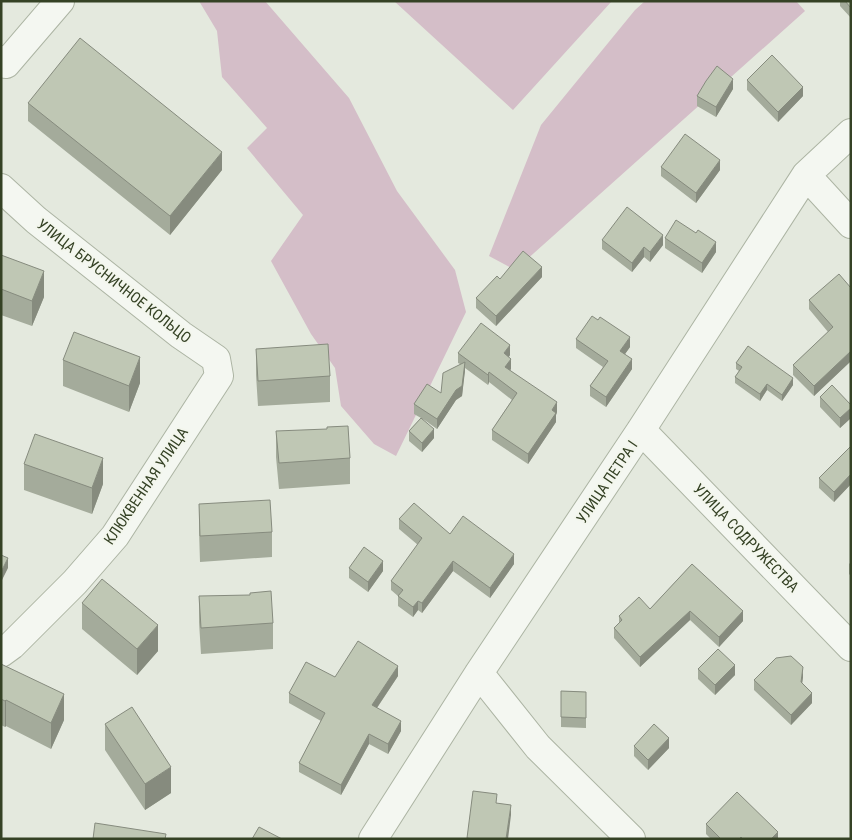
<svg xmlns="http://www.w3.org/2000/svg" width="852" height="840" font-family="'Roboto Condensed',sans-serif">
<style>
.green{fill:#d4bec8}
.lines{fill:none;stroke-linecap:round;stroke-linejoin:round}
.minor-casing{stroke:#acb4a3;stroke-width:30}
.minor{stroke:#f4f7f1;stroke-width:28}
.wall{fill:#a4ab9b}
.shaded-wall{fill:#868b7e}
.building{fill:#bfc7b4;stroke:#868b7e}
.labels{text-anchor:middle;stroke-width:4;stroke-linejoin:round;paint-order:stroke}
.street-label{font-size:15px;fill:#354225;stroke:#f3f6ed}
</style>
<rect width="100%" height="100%" fill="#e4e9de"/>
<path class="green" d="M199,1H265L349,98L397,191L455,270L466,312L396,456L374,444L341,406L335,368L311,334L271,261L303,215L247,148L267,128L222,77L217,31Z
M394,1H612L513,110Z
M645,1H796L805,11L515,270L489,256L541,125L635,10Z"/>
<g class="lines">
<defs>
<path id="minor" d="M1,60L6,64L60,1
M806,175L851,224
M1,188L36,220L181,335L216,359L219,376L115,536L75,582L12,645L1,653
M641,430L851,647
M479,673L538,747L631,839
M373,839L479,673L641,430L806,175L851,133"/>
</defs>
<use href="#minor" class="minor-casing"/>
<use href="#minor" class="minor"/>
</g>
<path class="wall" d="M840,1H851V18L840,6Z
M747,80L803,96L778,122L747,90Z
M733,89L716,117L697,106V96Z
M28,103L222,170L170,235L28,121Z
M661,167L720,170L696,203L661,176Z
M665,238L716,252L702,273L665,248Z
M602,240L663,245L650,262L644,257L632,272L602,249Z
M1,255L44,297L32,326L1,315Z
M542,277L496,326L476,308V298L500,279Z
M851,288V361L814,396L793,375V365L828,332L809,309V300Z
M576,339L630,347L625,354L632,369L606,407L590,396V386L603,367L576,348Z
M256,349L330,376V402L258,406L256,375Z
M458,353L510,355L509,357L511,369L510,370L557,412L556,415V422L528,464L492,440V430L512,400L489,382L488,385L465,368L462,396L456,400L437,429L423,419L434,438L422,452L409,441V431L421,418L414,414V404L441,393L460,364L458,363Z
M63,360L140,383L129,412L63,386Z
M736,363L793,385L782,401L767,390L760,401L735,383V377L739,371L736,369Z
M820,397L851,405V418L840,428L820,407Z
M276,431L350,458V484L279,489L276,457Z
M851,446V484L834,502L819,488V478Z
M24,464L103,484L92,514L24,490Z
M199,504L272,532V557L200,562L199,530Z
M399,519L450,534L514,564L490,598L453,571L422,613L418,610L413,617L398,606V596L391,590V581L418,545L399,529Z
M851,562V576L849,574V564Z
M692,564L743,621L719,647L690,620L640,667L614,638V628L619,623V616L650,609Z
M349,568L383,571L368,592L349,578Z
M199,596L273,623V649L201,654L199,622Z
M82,603L158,651L137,675L82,629Z
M1,664L64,720L51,749L6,726L5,727L1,725Z
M698,669L735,675L715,695L698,679Z
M398,676L377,708L401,731L388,754L369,744L341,795L299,772V763L321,721L289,703V693L335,677Z
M803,677L802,683L812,703L791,725L754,690V680Z
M561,691L586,692V728L561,727Z
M105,724L171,793L145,810L105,750Z
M634,746L669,748L648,770L634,756Z
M706,824L778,839H711L706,834Z"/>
<path class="shaded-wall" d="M733,79V89L716,117V107Z
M803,87V96L778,122V112Z
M222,152V170L170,235V216Z
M720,160V170L696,203V193Z
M663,235V245L650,262V252Z
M716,242V252L702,273V263Z
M644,247V257L632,272V263Z
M542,267V277L496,326V316Z
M44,271V297L32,326V301Z
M630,337V347L620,361V351Z
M510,345V355L504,363V353Z
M851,351V361L814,396V386Z
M140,357V383L129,412V386Z
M511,359V369L505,377V367Z
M632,359V369L606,407V397Z
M465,362V371L462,396L456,400L437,429V419Z
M489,372V382L488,385V375Z
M793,378V385L782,401V395Z
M767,384V390L760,401V394Z
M557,402V412L556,415V422L528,464V454L552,410Z
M851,408V418L840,428V418Z
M434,429V438L422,452V443Z
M103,458V484L92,514V488Z
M851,474V484L834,502V492Z
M514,554V564L490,598V588Z
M8,558V568L1,582V572Z
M383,561V571L368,592V582Z
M453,561V571L422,613V603Z
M418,601V610L413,617V607Z
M690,611V620L640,667V657Z
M743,611V621L719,647V637Z
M158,625V651L137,675V649Z
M735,665V675L715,695V685Z
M398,666V676L372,715V705Z
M803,667V677L801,692V682Z
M812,693V703L791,725V715Z
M64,694V720L51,749V723Z
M6,700V726L5,727V701Z
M401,721V731L388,754V744Z
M369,734V744L341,795V785Z
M669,738V748L648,770V760Z
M171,767V793L145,810V784Z
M511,805V815L508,839H506Z
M778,832V839H771Z"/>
<path class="building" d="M845,1H851V8Z
M80,38L222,152L170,216L28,103Z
M772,55L803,87L778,112L747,80Z
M717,66L733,79L716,107L697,96L706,81Z
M685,134L720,160L696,193L661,167Z
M627,207L663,235L650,252L644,247L632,263L602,240Z
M676,220L696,233L698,230L716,242L702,263L665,238Z
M523,251L542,267L496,316L476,298L497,276L500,279Z
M1,255L44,271L32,301L1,289Z
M839,274L851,288V351L814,386L793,365L833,327L809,300Z
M592,316L598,320L600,317L630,337L620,351L632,359L606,397L590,386L608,361L576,339Z
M481,323L510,345L504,353L511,359L505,367L557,402L552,410L556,413L528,454L492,430L517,393L489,372L488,375L458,353Z
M74,332L140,357L129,386L63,360Z
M328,344L330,376L258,381L256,349Z
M748,346L793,378L782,395L767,384L760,394L735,377L742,367L736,363Z
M465,362L462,386L456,390L437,419L414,404L427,384L441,393L443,373Z
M832,385L851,405V408L840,418L820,397Z
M421,418L434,429L422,443L409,431Z
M348,426L350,458L279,463L276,431L327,429V427Z
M35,434L103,458L92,488L24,464Z
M851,446V474L834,492L819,478Z
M270,500L272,532L200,536L199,504Z
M414,503L450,534L463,516L514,554L490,588L453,561L422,603L418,601L413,607L398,596L403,590L391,581L422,538L399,519Z
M364,547L383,561L368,582L349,568Z
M1,555L8,558L1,572Z
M692,564L743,611L719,637L690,611L640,657L614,628L622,620L619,616L639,597L650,609Z
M102,579L158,625L137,649L82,603Z
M271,591L273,623L201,628L199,596L250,595V593Z
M358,641L398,666L372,705L401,721L388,744L369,734L341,785L299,763L325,713L289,693L306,662L335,677Z
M718,649L735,665L715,685L698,669Z
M791,656L803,667L801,682L812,693L791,715L754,680L776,658Z
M1,664L64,694L51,723L6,700L5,701L1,699Z
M561,691L586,692V718L561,717Z
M132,707L171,767L145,784L105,724Z
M654,724L669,738L648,760L634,746Z
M473,791L497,794L496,803L511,805L506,839H473L467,838Z
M737,792L778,832L771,839H743L741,837L739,839H721L706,824Z
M95,823L166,834L165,839H93Z
M259,827L282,839H252Z"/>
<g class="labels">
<g class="street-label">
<text transform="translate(114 281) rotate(38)" y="5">УЛИЦА БРУСНИЧНОЕ КОЛЬЦО</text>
<text transform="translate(607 482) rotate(-56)" y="5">УЛИЦА ПЕТРА I</text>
<text transform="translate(146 486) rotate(-56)" y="5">КЛЮКВЕННАЯ УЛИЦА</text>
<text transform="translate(746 538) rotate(46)" y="5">УЛИЦА СОДРУЖЕСТВА</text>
</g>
</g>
<rect width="852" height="840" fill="none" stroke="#354225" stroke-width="5"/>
</svg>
